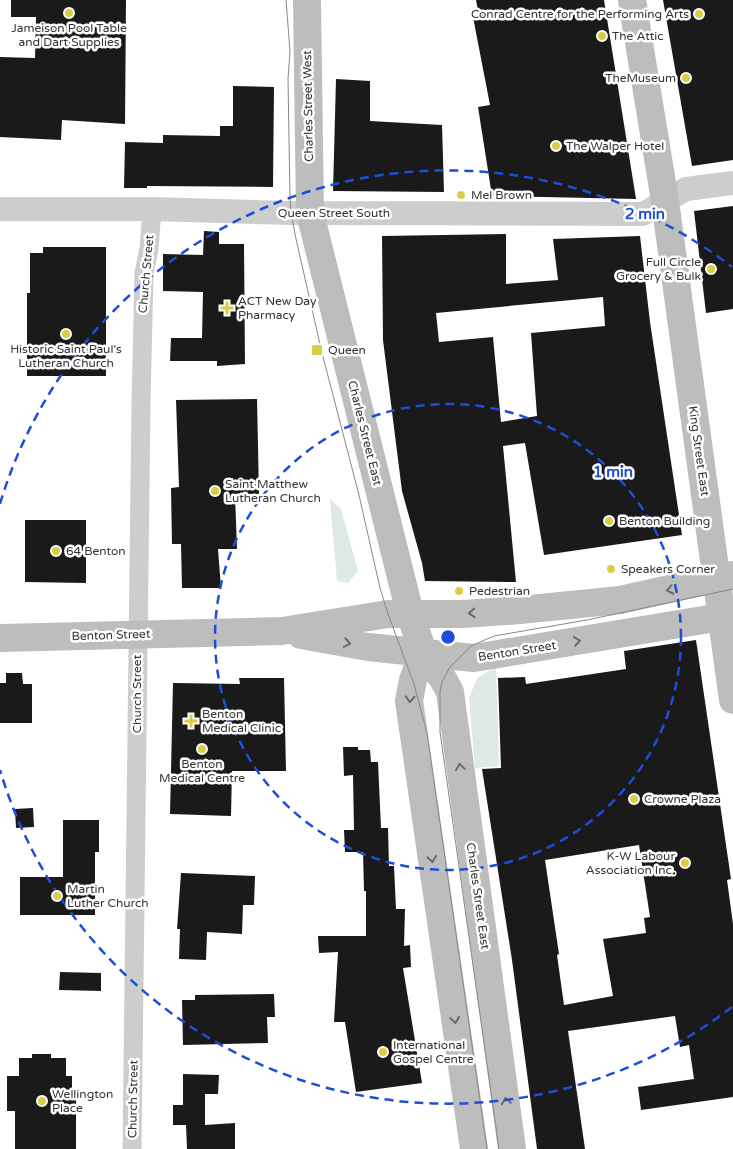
<svg xmlns="http://www.w3.org/2000/svg" width="733" height="1149" font-family="'Varela Round',sans-serif">
<style>
.green{fill:#dde9e2}
.building{fill:#1a1a1a;fill-rule:evenodd}
.lines{fill:none;stroke-linecap:round;stroke-linejoin:round}
.minor{stroke:#cdcdcd;stroke-width:19}
.tertiary{stroke:#cdcdcd;stroke-width:24}
.secondary{stroke:#bdbdbd;stroke-width:28}
.tram{stroke:#888;stroke-width:1}
.oneway{stroke:#6a6a6a}
.ring{fill:none;stroke:#1d4ed8;stroke-width:2.5;stroke-dasharray:9 6}
.poi-dot{fill:#d9cd46;stroke:#fff;stroke-width:2}
.labels{text-anchor:middle;stroke-width:5;stroke-linejoin:round;paint-order:stroke}
.poi-label{font-size:12px;fill:#333;stroke:#fff;text-anchor:start}
.street-label{font-size:12px;fill:#333;stroke:#fff}
.centre{fill:#1d4ed8;stroke:#fff;stroke-width:2.5}
.ring-label{font-size:15px;text-anchor:middle;font-weight:bold;fill:#1d4ed8;stroke:#fff;stroke-width:5;stroke-linejoin:round;paint-order:stroke}
</style>
<rect width="100%" height="100%" fill="#fff"/>
<path class="green" d="M330,499L341,509L358,571L348,583L337,581Z
M496,667L499,766L475,768L469,698L477,678Z"/>
<path class="building" d="M11,0H126L125,124L62,120L61,140L0,137V57L35,58L36,17H11Z
M476,0H604L636,199L492,196L478,107L490,105L473,17L479,16Z
M663,0H733V160L692,166Z
M336,79L370,81V121L442,125L444,192L333,191Z
M233,86L274,87L273,187L147,186V188H124L125,142L163,143V135L220,136V126H233Z
M733,206V309L706,313L694,211Z
M204,231L219,232V244H244L245,364L217,366V361H170L171,338H202L203,292L163,291V254L203,255Z
M506,234V284L558,280L553,239L640,236L650,322L682,535L544,555L525,443L503,446L516,582L425,581L422,563L402,491L383,340L382,236ZM603,297L605,326L531,333L537,416L501,422L493,337L439,342L436,313Z
M43,247H106V376H27V293H30V253H43Z
M257,399L259,494H235L237,549H218L221,588H182L181,544H172L171,488L179,487L176,400Z
M25,520H86V583L25,582Z
M696,640L731,879L727,880L733,924V1097L641,1110L638,1087L694,1079L689,1045L680,1047L675,1016L568,1031L585,1149H537L512,960L482,769L501,768L498,678L525,677L526,684L626,669L624,651ZM639,845L650,917L644,918L646,933L603,939L613,996L564,1005L557,955L559,954L545,860Z
M6,673H22L23,684H32V723H0V683H6Z
M239,678H284L286,771H232L231,816L170,814L173,683L240,684Z
M343,747H358V750H370L371,762H378L381,828H388L389,866H394L396,909H405L404,946L410,945L411,967L403,968L422,1083L356,1092L345,1022H334L338,952L319,953L318,936H366V891H364L363,852H345L344,830H354L353,775L344,776Z
M33,808L34,827L16,828L15,809Z
M63,820H99V852H95V915H20V877H63Z
M181,873L255,876L254,905H243L242,934L207,932L206,960L179,959L180,929H177Z
M60,972L101,973V991L59,990Z
M274,994L275,1017H267L268,1043L183,1045L182,1000H195V995Z
M32,1054H51V1058H66V1076H72V1092H76V1149H15V1111H7V1076H19V1058H32Z
M183,1074L219,1075L218,1094H205V1125L235,1123V1149H187L186,1125H173V1105H183Z"/>
<g class="lines">
<path class="minor" d="M132,1149L141,402L144,273L149,249L152,209"/>
<path class="tertiary" d="M0,209H152L291,213L643,214L686,189L733,183"/>
<path class="secondary" d="M307,0L310,213L410,613L423,652L443,679L450,692L512,1149
M632,0L665,201L733,700
M301,635L368,647L474,658L733,615
M0,638L282,631L388,614H463L520,610L620,600L733,575
M423,652L413,680L409,701L474,1149"/>
<path class="tram" d="M286,0L290,51L288,79L290,199L291,213L296,239L322,353L359,495L380,588L388,614L414,684L427,733L487,1149
M499,1149L440,732V691L442,682L450,667L471,646L494,636L587,620L733,589"/>
</g>
<defs><path id="oneway-chevron" d="M-2-3.5L2.5 0L-2 3.5" fill="none" stroke-width="1.6" stroke-linecap="round" stroke-linejoin="round" transform="scale(1.25)"/></defs>
<g class="oneway">
<use href="#oneway-chevron" transform="translate(670 590) rotate(168)"/>
<use href="#oneway-chevron" transform="translate(472 613) rotate(177)"/>
<use href="#oneway-chevron" transform="translate(577 641) rotate(-9)"/>
<use href="#oneway-chevron" transform="translate(347 643) rotate(10)"/>
<use href="#oneway-chevron" transform="translate(410 699) rotate(93)"/>
<use href="#oneway-chevron" transform="translate(460 767) rotate(-98)"/>
<use href="#oneway-chevron" transform="translate(432 859) rotate(82)"/>
<use href="#oneway-chevron" transform="translate(455 1020) rotate(82)"/>
<use href="#oneway-chevron" transform="translate(506 1101) rotate(-98)"/>
</g>
<g class="ring">
<circle cx="448" cy="637" r="233"/>
<path d="M732 1007A467 467 0 0 1 0 770M0 504A467 467 0 0 1 732 267"/>
</g>
<g class="poi-dot">
<circle cx="69" cy="13" r="5"/>
<circle cx="699" cy="14" r="5"/>
<circle cx="602" cy="36" r="5"/>
<circle cx="686" cy="78" r="5"/>
<circle cx="556" cy="146" r="5"/>
<circle cx="461" cy="195" r="5"/>
<circle cx="711" cy="269" r="5"/>
<path d="M224.5 300.5h5v5h5v5h-5v5h-5v-5h-5v-5h5z"/>
<circle cx="66" cy="334" r="5"/>
<rect x="311" y="344" width="12" height="12" rx="2.5"/>
<circle cx="215" cy="491" r="5"/>
<circle cx="609" cy="521" r="5"/>
<circle cx="56" cy="551" r="5"/>
<circle cx="611" cy="569" r="5"/>
<circle cx="459" cy="591" r="5"/>
<path d="M188.5 713.5h5v5h5v5h-5v5h-5v-5h-5v-5h5z"/>
<circle cx="202" cy="749" r="5"/>
<circle cx="634" cy="799" r="5"/>
<circle cx="685" cy="863" r="5"/>
<circle cx="57" cy="896" r="5"/>
<circle cx="383" cy="1052" r="5"/>
<circle cx="42" cy="1101" r="5"/>
</g>
<g class="labels">
<g class="poi-label">
<text x="689" y="18" text-anchor="end">Conrad Centre for the Performing Arts</text>
<text x="69" y="32" text-anchor="middle">Jameison Pool Table<tspan x="69" dy="14">and Dart Supplies</tspan></text>
<text x="612" y="40">The Attic</text>
<text x="676" y="82" text-anchor="end">TheMuseum</text>
<text x="566" y="150">The Walper Hotel</text>
<text x="471" y="199">Mel Brown</text>
<text x="701" y="266" text-anchor="end">Full Circle<tspan x="701" dy="14">Grocery &amp; Bulk</tspan></text>
<text x="238" y="305">ACT New Day<tspan x="238" dy="14">Pharmacy</tspan></text>
<text x="66" y="353" text-anchor="middle">Historic Saint Paul's<tspan x="66" dy="14">Lutheran Church</tspan></text>
<text x="328" y="354">Queen</text>
<text x="225" y="488">Saint Matthew<tspan x="225" dy="14">Lutheran Church</tspan></text>
<text x="619" y="525">Benton Building</text>
<text x="66" y="555">64 Benton</text>
<text x="621" y="573">Speakers Corner</text>
<text x="469" y="595">Pedestrian</text>
<text x="202" y="718">Benton<tspan x="202" dy="14">Medical Clinic</tspan></text>
<text x="202" y="768" text-anchor="middle">Benton<tspan x="202" dy="14">Medical Centre</tspan></text>
<text x="644" y="803">Crowne Plaza</text>
<text x="675" y="860" text-anchor="end">K-W Labour<tspan x="675" dy="14">Association Inc.</tspan></text>
<text x="67" y="893">Martin<tspan x="67" dy="14">Luther Church</tspan></text>
<text x="393" y="1049">International<tspan x="393" dy="14">Gospel Centre</tspan></text>
<text x="52" y="1098">Wellington<tspan x="52" dy="14">Place</tspan></text>
</g>
<g class="street-label">
<text transform="translate(308 106) rotate(-91)" y="4">Charles Street West</text>
<text x="334" y="217">Queen Street South</text>
<text transform="translate(146 274) rotate(-85)" y="4">Church Street</text>
<text transform="translate(365 433) rotate(76)" y="4">Charles Street East</text>
<text transform="translate(699 451) rotate(82)" y="4">King Street East</text>
<text transform="translate(111 635) rotate(-2)" y="4">Benton Street</text>
<text transform="translate(517 651) rotate(-9)" y="4">Benton Street</text>
<text transform="translate(137 694) rotate(-90)" y="4">Church Street</text>
<text transform="translate(478 896) rotate(82)" y="4">Charles Street East</text>
<text transform="translate(133 1099) rotate(-89)" y="4">Church Street</text>
</g>
</g>
<circle cx="448" cy="637" r="8" class="centre"/>
<g class="ring-label">
<text x="645" y="219">2 min</text>
<text x="613" y="477">1 min</text>
</g>
</svg>
